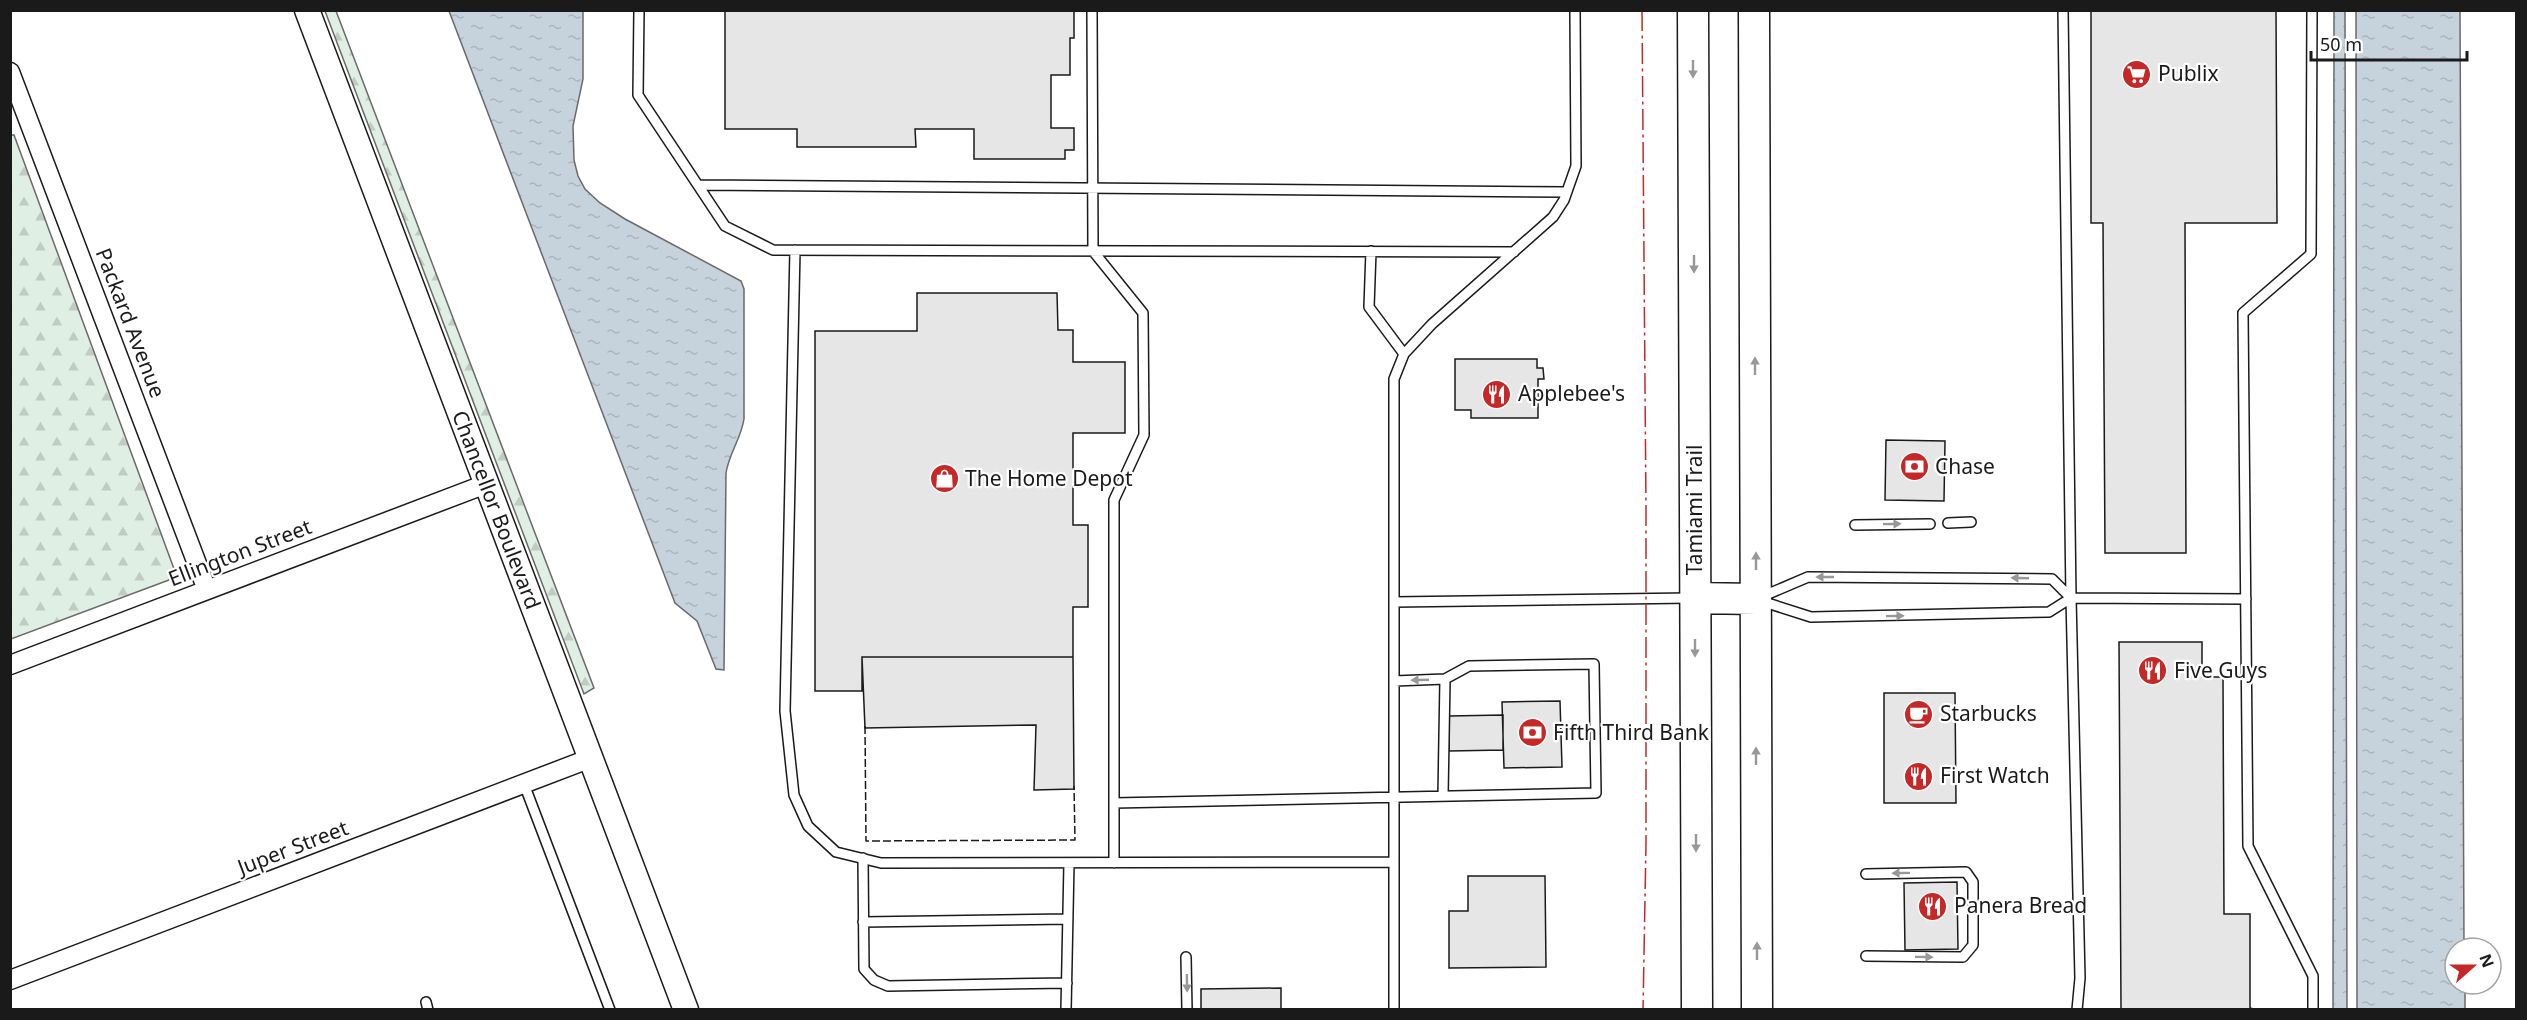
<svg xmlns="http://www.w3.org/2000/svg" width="2527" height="1020" font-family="'Noto Sans',sans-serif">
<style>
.forest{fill:url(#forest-firs);stroke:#6a6a6a;stroke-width:1.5}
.water{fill:url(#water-ripples);stroke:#6a6a6a;stroke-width:1.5}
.building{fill:#e6e6e6;stroke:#1a1a1a;stroke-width:1.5}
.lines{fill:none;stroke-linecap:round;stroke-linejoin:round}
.service-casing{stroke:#1a1a1a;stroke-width:12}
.minor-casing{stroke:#1a1a1a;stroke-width:21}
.tertiary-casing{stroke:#1a1a1a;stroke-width:27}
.primary-casing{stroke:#1a1a1a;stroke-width:33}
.service{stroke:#fff;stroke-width:9}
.minor{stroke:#fff;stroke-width:18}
.tertiary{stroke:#fff;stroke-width:24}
.primary{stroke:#fff;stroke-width:30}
.fence{stroke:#1a1a1a;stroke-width:1.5;stroke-dasharray:8 3;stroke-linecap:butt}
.power{stroke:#c62828;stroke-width:1.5;stroke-dasharray:21 4.5 3 4.5;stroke-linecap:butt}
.oneway{fill:#989898}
.labels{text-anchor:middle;stroke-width:4.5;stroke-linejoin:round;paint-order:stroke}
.poi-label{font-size:21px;fill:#1a1a1a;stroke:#fff;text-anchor:start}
.street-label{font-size:21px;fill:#1a1a1a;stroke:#fff}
</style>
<defs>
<pattern id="forest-firs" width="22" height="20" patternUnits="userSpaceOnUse" patternTransform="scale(1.5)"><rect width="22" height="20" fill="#e0efe3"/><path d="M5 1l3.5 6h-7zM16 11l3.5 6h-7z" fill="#c0ccc2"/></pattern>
<pattern id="water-ripples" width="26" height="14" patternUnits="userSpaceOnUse" patternTransform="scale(1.5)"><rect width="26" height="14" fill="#c6d2dc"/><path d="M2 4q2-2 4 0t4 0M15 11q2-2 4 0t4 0" fill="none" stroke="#aab4bc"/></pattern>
</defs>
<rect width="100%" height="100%" fill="#fff"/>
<path class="forest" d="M325,11H336L594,688L584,694Z
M11,135H14L177,577L11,639Z"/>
<path class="water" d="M2345,10L2347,1009L2333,1010L2334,11Z
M449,11H583V79L573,126L574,160L578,176L585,189L600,203L625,219L741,281L744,289V419C741,439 729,453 726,473L724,670L716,669L697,621L675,603Z
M2356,11H2460L2464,948H2455V984H2465V1009H2357Z"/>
<path class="building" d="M725,10H1074V38H1070V75H1051V128H1074V150H1065V159H974V129H915L916,147H797V129H725Z
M2091,10H2276L2277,223H2185L2186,553H2105L2103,223H2091Z
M917,293H1057L1058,330H1073V362H1125V433H1073V525H1088V607H1073V657H862V691H815V331H917Z
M1455,359H1537V368H1543L1544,379H1538V418H1471V410H1455Z
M1886,440L1945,441L1944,501L1885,500Z
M2119,642H2202V677H2223L2224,914H2250V1008L2257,1010H2105L2121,1009Z
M862,657H1073L1074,789L1034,790L1036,725L865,728Z
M1884,693H1955L1956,803H1884Z
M1560,701L1562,767L1504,768L1502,702Z
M1503,715V750L1449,751V716Z
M1468,876H1545L1546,967L1449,968V911H1468Z
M1957,882L1958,949L1905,950L1904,883Z
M1281,988V1010H1201V989Z"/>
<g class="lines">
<defs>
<path id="service" d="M639,10L638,95L725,226L773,250L1514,252
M1092,10L1093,251L1143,313L1144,435L1114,500V863
M2063,10L2071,598L2080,978L2077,1010
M2312,10L2311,254L2243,313L2248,846L2313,976V1010
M698,185L1567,192
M795,250L785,711L794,795L808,826L836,852L881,863L1394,862
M1371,251L1369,307L1404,354
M1948,523L1971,522
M1855,525L1930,524
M1761,597L1808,577L2052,579L2071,598
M1761,601L1811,617L2049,612L2071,598L2246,599
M1394,602L1691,598
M1394,681L1445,679
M524,784L610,1010
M1114,803L1596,793L1594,664L1469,666L1445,679L1443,796
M863,858L864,969L874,980L888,986L1067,983
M863,922L1068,919
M1866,956L1963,957L1973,945V882L1966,872L1866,874
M1186,957L1187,1010
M426,1002L428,1010
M1066,1010L1069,863
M1394,1010V379L1404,354L1432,324L1553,217L1564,200L1576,166L1575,10"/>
<path id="minor" d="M10,72L207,590
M10,665L486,484
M10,980L591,758"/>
<path id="tertiary" d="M307,10L686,1010"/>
<path id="primary" d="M1693,10L1697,1010
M1754,10L1757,1010
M1695,598L1756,599"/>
</defs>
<use href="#service" class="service-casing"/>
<use href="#minor" class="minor-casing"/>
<use href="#tertiary" class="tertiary-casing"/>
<use href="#primary" class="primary-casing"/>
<use href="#service" class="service"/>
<use href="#minor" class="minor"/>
<use href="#tertiary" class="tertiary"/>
<use href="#primary" class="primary"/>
<path class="fence" d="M865,726L866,841L1075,840L1074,786"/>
<path class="power" d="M1642,10L1646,509V843L1643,1010"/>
</g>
<defs><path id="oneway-solid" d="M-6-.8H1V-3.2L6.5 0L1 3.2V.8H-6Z" transform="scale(1.5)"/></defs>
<g class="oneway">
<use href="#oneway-solid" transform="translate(1693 69) rotate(90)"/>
<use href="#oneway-solid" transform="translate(1694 264) rotate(90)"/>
<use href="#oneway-solid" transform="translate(1755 366) rotate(-90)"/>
<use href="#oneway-solid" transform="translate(1892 524) rotate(-1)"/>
<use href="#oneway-solid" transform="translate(1756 561) rotate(-90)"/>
<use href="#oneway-solid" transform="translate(1825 577) rotate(180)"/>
<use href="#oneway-solid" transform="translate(2020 578) rotate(-178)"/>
<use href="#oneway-solid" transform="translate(1895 616) rotate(-1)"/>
<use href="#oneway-solid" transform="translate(1695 648) rotate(90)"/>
<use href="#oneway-solid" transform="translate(1420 680) rotate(178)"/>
<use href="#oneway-solid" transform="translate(1756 756) rotate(-90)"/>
<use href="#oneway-solid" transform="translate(1696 843) rotate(90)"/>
<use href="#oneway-solid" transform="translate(1901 873) rotate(179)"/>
<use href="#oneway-solid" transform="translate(1757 951) rotate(-90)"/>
<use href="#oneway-solid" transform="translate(1924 957) rotate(1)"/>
<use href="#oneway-solid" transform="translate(1187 983) rotate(89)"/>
</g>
<defs>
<symbol id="supermarket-disc" viewBox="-11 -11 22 22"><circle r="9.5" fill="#c62828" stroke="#fff"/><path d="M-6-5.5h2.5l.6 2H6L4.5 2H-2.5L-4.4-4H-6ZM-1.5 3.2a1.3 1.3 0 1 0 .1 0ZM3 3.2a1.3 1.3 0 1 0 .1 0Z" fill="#fff"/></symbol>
<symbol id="restaurant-disc" viewBox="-11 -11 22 22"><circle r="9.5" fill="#c62828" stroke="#fff"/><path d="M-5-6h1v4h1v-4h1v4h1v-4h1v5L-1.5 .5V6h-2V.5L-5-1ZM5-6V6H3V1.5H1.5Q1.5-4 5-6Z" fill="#fff"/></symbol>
<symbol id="bank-disc" viewBox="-11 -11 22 22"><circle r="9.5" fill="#c62828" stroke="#fff"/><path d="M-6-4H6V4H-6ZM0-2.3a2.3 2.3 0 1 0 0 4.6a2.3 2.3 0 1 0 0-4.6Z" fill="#fff"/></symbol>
<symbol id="shop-disc" viewBox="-11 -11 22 22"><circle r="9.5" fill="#c62828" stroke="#fff"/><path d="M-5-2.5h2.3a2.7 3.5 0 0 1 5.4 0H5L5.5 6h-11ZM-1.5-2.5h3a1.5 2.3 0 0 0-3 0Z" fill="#fff"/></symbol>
<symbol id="cafe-disc" viewBox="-11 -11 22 22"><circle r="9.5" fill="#c62828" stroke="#fff"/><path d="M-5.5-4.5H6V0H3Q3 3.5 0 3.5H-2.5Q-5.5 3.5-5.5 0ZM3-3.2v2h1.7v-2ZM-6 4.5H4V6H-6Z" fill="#fff"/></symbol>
</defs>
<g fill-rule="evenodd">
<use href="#supermarket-disc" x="2120" y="58" width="33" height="33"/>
<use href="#restaurant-disc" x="1480" y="378" width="33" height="33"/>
<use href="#bank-disc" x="1898" y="450" width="33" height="33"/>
<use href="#shop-disc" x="928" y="462" width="33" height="33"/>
<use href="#restaurant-disc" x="2136" y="654" width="33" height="33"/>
<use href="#cafe-disc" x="1902" y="698" width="33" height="33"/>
<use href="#bank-disc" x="1516" y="716" width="33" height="33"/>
<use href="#restaurant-disc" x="1902" y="760" width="33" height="33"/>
<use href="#restaurant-disc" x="1916" y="890" width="33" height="33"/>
</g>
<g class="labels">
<g class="poi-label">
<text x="2158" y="81">Publix</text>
<text x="1518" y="401">Applebee's</text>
<text x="1935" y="474">Chase</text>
<text x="965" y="486">The Home Depot</text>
<text x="2174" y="678">Five Guys</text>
<text x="1940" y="721">Starbucks</text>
<text x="1553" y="740">Fifth Third Bank</text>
<text x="1940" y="783">First Watch</text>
<text x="1954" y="913">Panera Bread</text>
</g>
<g class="street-label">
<text transform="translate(130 323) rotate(69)" y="7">Packard Avenue</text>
<text transform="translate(496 510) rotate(69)" y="7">Chancellor Boulevard</text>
<text transform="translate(1695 510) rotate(-90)" y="7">Tamiami Trail</text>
<text transform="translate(240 553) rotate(-21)" y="7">Ellington Street</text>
<text transform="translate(293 848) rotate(-21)" y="7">Juper Street</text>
</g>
</g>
<rect width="2527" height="1020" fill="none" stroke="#1a1a1a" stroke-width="24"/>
<g transform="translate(2473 966) rotate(69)"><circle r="28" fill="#ffffff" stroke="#a3a3a3" stroke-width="1.5"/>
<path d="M0-4.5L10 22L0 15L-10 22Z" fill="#c62828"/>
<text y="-9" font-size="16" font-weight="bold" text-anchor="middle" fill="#1a1a1a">N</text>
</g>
<path d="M2311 51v9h156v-9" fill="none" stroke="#1a1a1a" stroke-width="3"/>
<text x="2320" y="51" font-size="18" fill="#1a1a1a" stroke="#ffffff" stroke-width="4.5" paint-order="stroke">50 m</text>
</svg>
